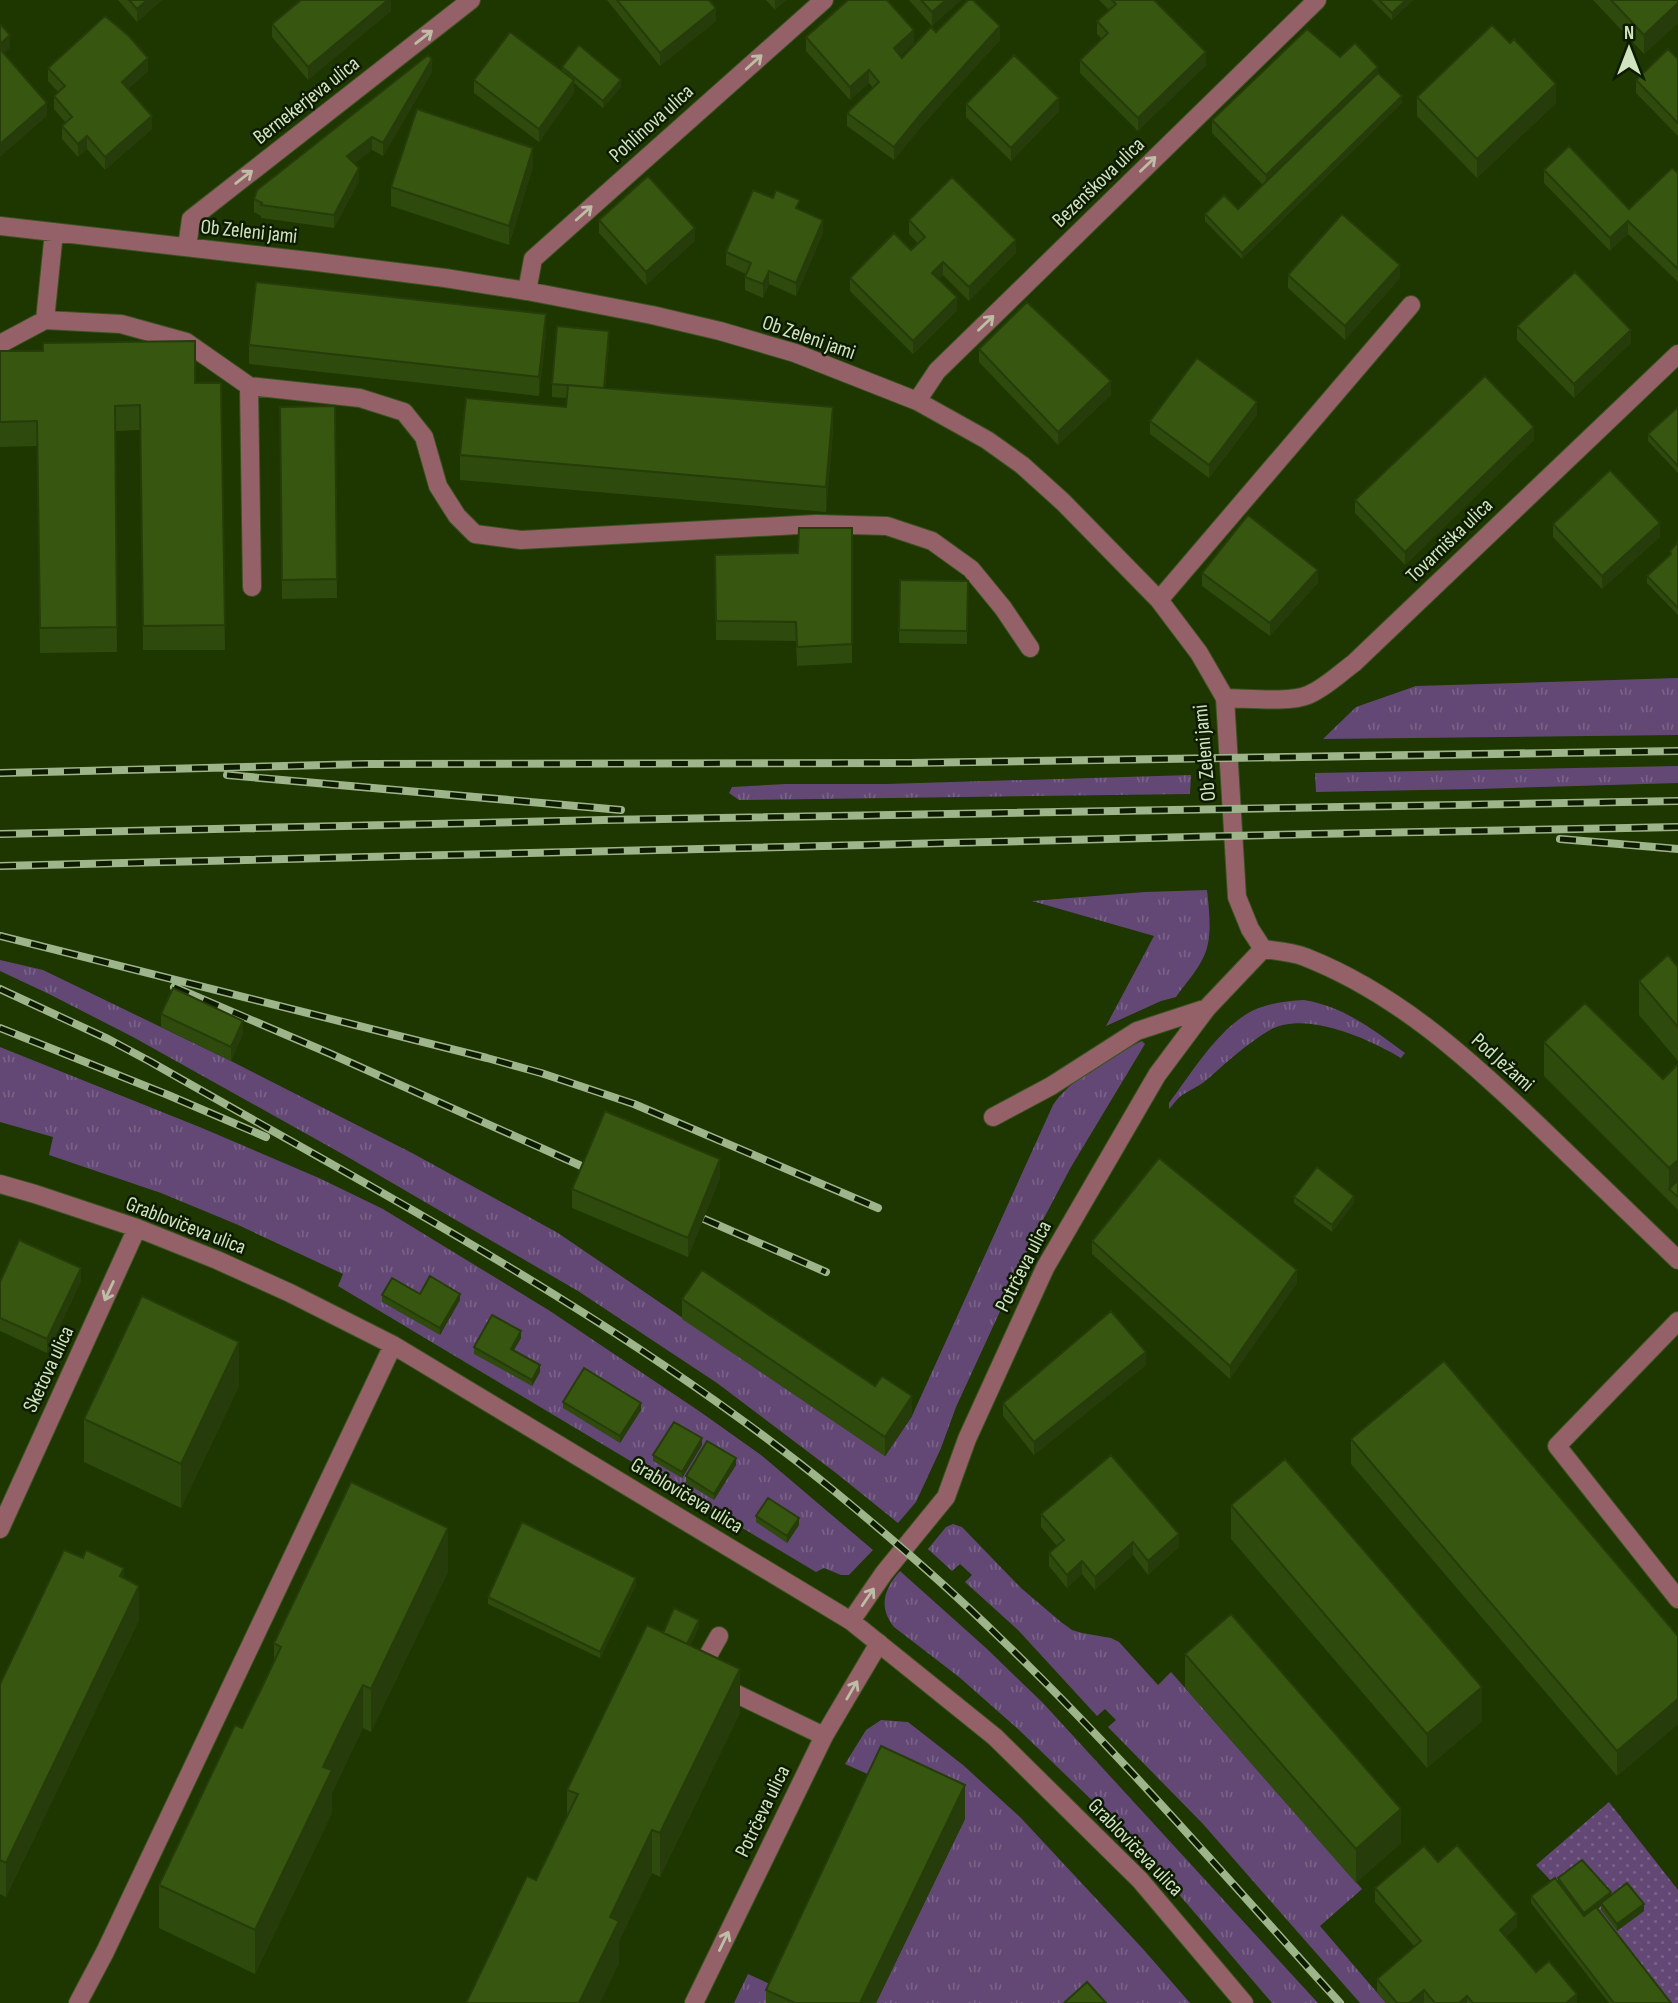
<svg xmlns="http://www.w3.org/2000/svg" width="1678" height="2003" font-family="'Sofia Sans Condensed',sans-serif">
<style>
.grass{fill:url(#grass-tufts)}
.park{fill:url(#park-dots)}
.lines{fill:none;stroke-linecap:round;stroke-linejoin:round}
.minor-casing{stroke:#3a521f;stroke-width:20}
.minor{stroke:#946168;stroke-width:18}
.rail-casing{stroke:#9eb48b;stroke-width:8}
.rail{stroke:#0d1b01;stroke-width:5;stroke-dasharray:16;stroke-linecap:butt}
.wall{fill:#2f4a0d}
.shaded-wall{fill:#263c0a}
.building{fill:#37560f;stroke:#263c0a;stroke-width:2}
.oneway{stroke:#bebda6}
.labels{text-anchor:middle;stroke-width:5;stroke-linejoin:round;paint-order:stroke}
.street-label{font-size:21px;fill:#d0e4c0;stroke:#0d1b01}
</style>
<defs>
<pattern id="grass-tufts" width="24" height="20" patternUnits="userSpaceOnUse" patternTransform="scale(1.75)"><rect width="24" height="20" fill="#634875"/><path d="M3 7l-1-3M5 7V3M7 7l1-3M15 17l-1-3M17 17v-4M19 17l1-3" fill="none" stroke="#786287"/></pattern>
<pattern id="park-dots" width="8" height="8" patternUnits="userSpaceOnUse" patternTransform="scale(1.75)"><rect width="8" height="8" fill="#634875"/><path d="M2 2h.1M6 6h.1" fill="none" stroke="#786287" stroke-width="1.8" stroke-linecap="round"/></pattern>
</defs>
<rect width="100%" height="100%" fill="#1e3600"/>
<path class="grass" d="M1678,678V735L1323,739L1356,707L1416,686Z
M1678,766V783L1478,789L1316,792L1315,773Z
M1191,775L1190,794L739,800L729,793L732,787L786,784H886Z
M1207,890C1209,911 1213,936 1204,956C1198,970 1185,984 1176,997L1161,1001L1106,1026L1154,936L1032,901L1145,892Z
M0,960L43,970L231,1061L412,1153L558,1233L885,1456L912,1416L1053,1105C1069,1080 1115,1054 1142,1041L1145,1044L1071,1167L1036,1233L956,1407L941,1448L916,1502L898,1523L836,1473L717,1383L578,1291L346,1156L133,1037L49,994L0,971Z
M1304,1000C1345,1007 1372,1029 1405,1053L1401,1058C1369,1039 1306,1010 1270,1030C1249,1042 1228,1061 1210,1077C1200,1086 1195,1087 1184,1094C1178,1097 1174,1104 1169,1109V1103C1191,1074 1214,1035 1245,1015C1262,1004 1284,1001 1304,1000Z
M0,1047L202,1128L319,1178L383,1209L550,1311L699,1411L761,1455L873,1550L849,1575H841L824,1568L816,1572L338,1286L343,1274L236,1224L161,1193L49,1155L53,1137L0,1122Z
M953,1524L962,1527L1021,1588L1061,1622L1072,1630L1082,1633L1111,1638L1119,1642L1158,1685L1171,1672L1362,1889L1320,1926L1386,2003H1360L1203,1824L1108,1727L1116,1720L1105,1709L1097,1716L1018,1630L965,1582L972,1575L960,1564L952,1571L928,1549L946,1527Z
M900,1571L986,1648L1043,1703L1318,2003H1272L1146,1856L1100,1808L1019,1730L959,1677L894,1627C878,1607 884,1589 900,1571Z
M881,1720L908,1722L963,1765L1020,1817L1143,1949L1190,2003H734L748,1974L783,1990L881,1780L845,1764L866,1730Z"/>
<path class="park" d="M1609,1802L1678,1890V2003H1666L1536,1865Z"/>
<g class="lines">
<defs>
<path id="minor" d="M0,226L317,262L445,278L527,291L652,315L720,331L795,353L917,401L987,440L1022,465L1063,502L1159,600L1199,653L1225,698L1237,897L1250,929L1263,949
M54,232L45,320L121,324L186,342L249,386L360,398L404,412L424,437L438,486L457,516L475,534L521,540L816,524L887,526L932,541L971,569L1003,608L1030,648
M187,247L191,219L471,0
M527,291L533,259L824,0
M0,344L45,320
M249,386L252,587
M917,401L937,371L1317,0
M1159,600L1411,305
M1225,698C1246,698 1290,703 1308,695C1325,688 1339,674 1354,663L1678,354
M1263,949C1277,951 1292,952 1305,957C1397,993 1470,1060 1540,1127C1586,1171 1632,1216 1678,1260
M993,1117L1051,1086L1137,1031L1207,1008
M0,1184L35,1194L137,1228L217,1260L290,1293L393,1345L851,1621L995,1737L1140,1880L1244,2003
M1678,1321L1557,1446L1678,1599
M0,1529L137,1228
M851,1621L884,1573L946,1497L967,1439L1045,1268L1157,1075L1207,1008L1263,949
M719,1636L697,1675L824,1736
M78,2003L105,1952L393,1345
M694,2003L824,1736L879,1643"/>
</defs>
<use href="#minor" class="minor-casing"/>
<use href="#minor" class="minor"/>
<defs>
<path id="rail" d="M0,773L367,764L910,763L1678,751
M227,775L621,810
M0,834L604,820L1678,801
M1560,839L1678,849
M0,866L1313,834L1678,827
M0,936L487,1058L541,1073L634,1104L878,1208
M174,987L331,1054L588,1169
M0,989L108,1039L151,1062C384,1195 624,1320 833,1490C890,1537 947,1586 1000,1638C1120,1753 1228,1880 1340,2003
M0,1028L168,1095L266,1137
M704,1219L826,1272"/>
</defs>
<use href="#rail" class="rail-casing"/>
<use href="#rail" class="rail"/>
</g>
<path class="wall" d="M118,0H162L137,22Z
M391,0V11L308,80L272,37V24Z
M607,0H709L716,21L660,66Z
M766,0H786L775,10Z
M909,0H961L932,26Z
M1099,0H1154L1206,65L1138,131L1080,73V60L1102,39L1097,34V21L1109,10Z
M1372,0H1413L1392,20Z
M1593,0H1678V23L1644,54Z
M936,32L1000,40L920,128L894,160L847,126V113L873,88L869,83L850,100L806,51V37L914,43L900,56L902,58Z
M1510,43L1556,103L1477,178L1417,116V97Z
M1340,57L1378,73L1402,103L1242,259L1205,221V214L1238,209L1263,185L1212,133V120Z
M1678,59V136L1636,93V80Z
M562,67L621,87L603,108L574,83V93L539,142L474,93V80L562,71Z
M48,68L148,71L128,89L152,129L105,170L87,149L78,157L62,139V126L66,123L54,109V96L58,92L48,81Z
M432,72L383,156L372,150L355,163L359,181L334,228L261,218V216L254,212V199Z
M966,104L1059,111L1011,161L966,117Z
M533,167L509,245L391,206V187Z
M1544,170L1629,209L1678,173V282L1628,234L1610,251L1544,183Z
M800,210L823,233L796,296L769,284L763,298L745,290V277L746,274L726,265V252Z
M599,220L695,241L646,285L599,233Z
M909,220L1016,253L969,301L943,275L939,279L957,310L913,354L850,291V278L911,250L918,243L909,234Z
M1288,275L1400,278L1345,340L1288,288Z
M1517,326L1631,343L1574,398L1517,340Z
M546,334L539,396L249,364V345Z
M609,344L605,388L833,431L826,512L460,480V455L566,407L567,398L552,397V384Z
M979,349L1111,395L1058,445L979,362Z
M0,351L195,383H221L225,650H143L140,430L115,431L117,652L40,653L37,446L0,447Z
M335,406L337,598L282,599L280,407Z
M1678,407V473L1648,441V434Z
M1257,415L1209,478L1150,434V421Z
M1534,440L1405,565L1355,513V500Z
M1553,524L1660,537L1602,589L1553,537Z
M852,528V663L797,666L796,641L716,640L715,555L798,553Z
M1678,542V615L1647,583V576L1670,555V551Z
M1202,573L1318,583L1270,636L1202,586Z
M900,580L968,581L967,644L899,643Z
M1678,967V1061L1639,1015V981Z
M161,1014L243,1034L231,1061L161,1027Z
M1544,1042L1663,1079L1678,1064V1210L1544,1076Z
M720,1178L688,1257L572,1208V1189Z
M1294,1197L1354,1203L1332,1232L1294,1203Z
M1092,1241L1297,1283L1230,1379L1092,1254Z
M81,1281L47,1353L0,1331V1282Z
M420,1294L460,1300L440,1335L382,1302V1295Z
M682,1299L912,1416L885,1456L682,1319Z
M521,1338L514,1350L540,1372L532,1386L474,1354V1347Z
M1146,1365L1034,1455L1003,1416V1403Z
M239,1386L181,1508L84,1462V1419Z
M563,1402L641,1410L620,1443L563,1408Z
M1351,1439L1678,1636V1724L1617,1776L1351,1464Z
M702,1445L682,1478L653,1461V1455Z
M736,1465L714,1500L686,1483V1476Z
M1231,1505L1482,1721L1427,1768L1231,1539Z
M1041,1514L1179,1547L1148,1575L1133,1555L1095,1590L1082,1574L1067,1588L1049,1566V1553L1057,1546L1041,1527Z
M756,1516L799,1525L787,1543L756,1522Z
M448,1572L371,1732L363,1728L332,1793V1813L255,1974L159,1928V1885L242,1728L274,1662V1643Z
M124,1579L139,1620L6,1897L0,1894V1684Z
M636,1585L600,1658L488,1604V1597Z
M699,1627L690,1646L740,1713L660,1877L652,1873L619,1941V1964L536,1880L567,1815V1790L663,1633Z
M1185,1654L1401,1843L1356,1883L1185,1688Z
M965,1819L876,2003H766V1990Z
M1438,1862L1517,1927L1506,1937L1536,1972L1577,2003H1386L1377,1992V1979L1414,1946L1375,1902V1888Z
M1558,1878L1611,1896L1644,1911L1617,1931L1601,1910V1906L1598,1909L1671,2003H1609L1531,1903V1896L1558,1882Z"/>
<path class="shaded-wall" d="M147,0H162L137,22V9Z
M388,0H391V11L308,80V67Z
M775,0H786L775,10Z
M946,0H961L932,26V12Z
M1406,0H1413L1392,20V13Z
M1678,3V23L1644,54V35Z
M716,8V21L660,66V53Z
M1000,26V40L920,128L894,160V147L920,115Z
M914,30V43L894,61V48Z
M10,35V48L0,58V44Z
M1206,52V65L1138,131V118Z
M148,58V71L122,95V82Z
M432,59V72L383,156V143Z
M1378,67V80L1266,188V175Z
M869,70V83L850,100V87Z
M574,80V93L539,142V129Z
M621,80V87L603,108V101Z
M1556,84V103L1477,178V159Z
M1402,96V103L1242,259V253Z
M1059,98V111L1011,161V148Z
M47,103V116L0,157V144Z
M152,116V129L105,170V157Z
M87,136V149L78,157V144Z
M372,137V150L347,169V156Z
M533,148V167L509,245V226Z
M359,168V181L334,228V215Z
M823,220V233L796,296V283Z
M1628,221V234L1610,251V238Z
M695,228V241L646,285V272Z
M1016,240V253L969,301V287Z
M943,262V275L932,286V273Z
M1400,265V278L1345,340V326Z
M769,271V284L763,298V284Z
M957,297V310L913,354V341Z
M546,314V334L539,396V377Z
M1631,330V343L1574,398V384Z
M609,331V344L604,401V388Z
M1111,381V395L1058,445V432Z
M1257,402V415L1209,478V465Z
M833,407V431L826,512V487Z
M1534,427V440L1405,565V552Z
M1660,523V537L1602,589V576Z
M1318,570V583L1270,636V623Z
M243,1021V1034L231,1061V1047Z
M720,1159V1178L688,1257V1238Z
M1678,1160V1194L1669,1189V1168Z
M1354,1196V1203L1332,1232V1225Z
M81,1268V1281L47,1353V1339Z
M1297,1270V1283L1230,1379V1366Z
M460,1294V1300L440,1335V1328Z
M521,1331V1338L511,1355V1349Z
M239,1342V1386L181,1508V1464Z
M1146,1352V1365L1034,1455V1442Z
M540,1365V1372L532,1386V1380Z
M912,1396V1416L885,1456V1437Z
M641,1403V1410L620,1443V1436Z
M702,1438V1445L682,1478V1472Z
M736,1458V1465L714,1500V1494Z
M799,1518V1525L787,1543V1536Z
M448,1528V1572L371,1732V1689Z
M1179,1534V1547L1148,1575V1561Z
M1133,1542V1555L1095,1590V1577Z
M1082,1561V1574L1067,1588V1575Z
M124,1568V1602L120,1576Z
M636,1578V1585L600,1658V1652Z
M139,1586V1620L6,1897V1863Z
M699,1620V1627L687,1652V1646Z
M740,1669V1713L660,1877V1833Z
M363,1685V1728L332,1793V1813L255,1974V1930L323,1767Z
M1482,1687V1721L1427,1768V1734Z
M1678,1699V1724L1617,1776V1751Z
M965,1785V1819L876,2003H860Z
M1401,1809V1843L1356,1883V1849Z
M652,1830V1873L619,1941V1964L600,2003H579L610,1917Z
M1611,1892V1899L1601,1903V1906L1584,1919V1913Z
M1644,1904V1911L1617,1931V1924Z
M1517,1914V1927L1500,1943V1930Z
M1424,1990V2003H1409Z
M1577,1994V2003H1566Z
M1467,1996V2003H1459Z"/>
<path class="building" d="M129,0H147L137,9Z
M301,0H388L308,67L272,24Z
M617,0H709L716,8L660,53Z
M848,0H887L914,30L894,48L902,58L931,27L936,32L968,0H973L1000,26L920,115L894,147L847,113L879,82L869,70L850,87L806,37Z
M921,0H946L932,12Z
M1112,0H1154L1206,52L1138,118L1080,60L1108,33L1097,21L1116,4Z
M1379,0H1406L1392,13Z
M1611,0H1678V3L1644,35Z
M105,16L129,36L148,58L122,82L152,116L105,157L87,136L78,144L62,126L72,117L54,96L65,86L48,68Z
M0,24L10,35L0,44Z
M1492,25L1510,43L1514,39L1556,84L1477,159L1417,97Z
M1307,29L1340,57L1355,43L1378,67L1266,175L1212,120Z
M510,32L574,80L539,129L474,80Z
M579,45L621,80L603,101L562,67Z
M0,49L47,103L0,144Z
M1668,49L1678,59V123L1636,80Z
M428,55L432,59L383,143L372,137L347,156L359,168L334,215L261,205L262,203L254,199L257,190Z
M1014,55L1059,98L1011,148L966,104Z
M1378,73L1402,96L1242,253L1205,214L1224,195L1238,209Z
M417,109L533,148L509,226L391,187Z
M1569,146L1629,209L1672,168L1678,173V269L1628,221L1610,238L1544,170Z
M648,176L695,228L646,272L599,220Z
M952,177L1016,240L969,287L943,262L932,273L957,297L913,341L850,278L894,233L911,250L925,237L909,220Z
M753,190L773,198L776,190L800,200L796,208L823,220L796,283L769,271L763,284L745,277L751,263L726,252Z
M1342,214L1400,265L1345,326L1288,275Z
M1575,272L1631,330L1574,384L1517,326Z
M256,282L546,314L539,377L249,345Z
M1027,302L1111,381L1058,432L979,349Z
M557,326L609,331L604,388L552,384Z
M195,341V383H221L225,625L143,626L140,405L115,406L117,627L40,628L37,421L0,422V351H43V343Z
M1197,358L1257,402L1209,465L1150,421Z
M1485,376L1534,427L1405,552L1355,500Z
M568,385L833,407L826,487L460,455L466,398L566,407Z
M335,406L337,579L282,580L280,407Z
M1678,407V466L1648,434Z
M1610,470L1660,523L1602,576L1553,524Z
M1248,515L1318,570L1270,623L1202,573Z
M799,528H852V644L797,647L796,622L716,621L715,555L798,553Z
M1678,542V608L1647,576L1671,554L1670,551Z
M900,580L968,581L967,631L899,630Z
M1668,955L1678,967V1027L1639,981Z
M173,988L243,1021L231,1047L161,1014Z
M1585,1003L1663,1079L1678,1064V1160L1669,1168L1544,1042Z
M605,1111L720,1159L688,1238L572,1189Z
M1159,1158L1297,1270L1230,1366L1092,1241Z
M1317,1167L1354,1196L1332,1225L1294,1197Z
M1678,1180V1197L1669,1189Z
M19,1240L81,1268L47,1339L0,1318V1282Z
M702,1270L875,1386L882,1376L912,1396L885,1437L682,1299Z
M430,1276L460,1294L440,1328L382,1295L392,1278L420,1294Z
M142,1296L239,1342L181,1464L84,1419Z
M1111,1311L1146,1352L1034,1442L1003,1403Z
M492,1315L521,1331L511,1349L540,1365L532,1380L474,1347Z
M1444,1361L1678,1636V1699L1617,1751L1351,1439Z
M584,1368L641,1403L620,1436L563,1402Z
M674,1422L702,1438L682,1472L653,1455Z
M707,1441L736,1458L714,1494L686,1476Z
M1111,1455L1179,1534L1148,1561L1133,1542L1095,1577L1082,1561L1067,1575L1049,1553L1064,1540L1041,1514Z
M1285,1459L1482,1687L1427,1734L1231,1505Z
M351,1482L448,1528L371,1689L363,1685L343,1725L323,1767L332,1770L255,1930L159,1885L235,1725L242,1728L263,1685L281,1647L274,1643Z
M768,1498L799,1518L787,1536L756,1516Z
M522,1522L636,1578L600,1652L488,1597Z
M64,1550L83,1558L86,1550L124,1568L120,1576L139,1586L6,1863L0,1860V1684Z
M674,1608L699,1620L687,1644L663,1633Z
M1231,1614L1401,1809L1356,1849L1185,1654Z
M647,1625L740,1669L660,1833L652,1830L610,1917L619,1921L579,2003H466L527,1876L536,1880L578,1794L567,1790Z
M881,1746L965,1785L860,2003H795L766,1990Z
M1457,1845L1517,1914L1500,1930L1536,1972L1549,1961L1577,1994L1566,2003H1473L1467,1996L1459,2003H1435L1424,1990L1409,2003H1397L1377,1979L1421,1941L1375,1888L1424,1846L1438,1862Z
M1582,1860L1611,1892L1584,1913L1558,1878Z
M1555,1878L1584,1916L1596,1907L1671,2003H1614L1531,1896Z
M1627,1883L1644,1904L1617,1924L1601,1903Z
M1087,1982L1106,2003H1064Z"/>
<defs><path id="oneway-shaft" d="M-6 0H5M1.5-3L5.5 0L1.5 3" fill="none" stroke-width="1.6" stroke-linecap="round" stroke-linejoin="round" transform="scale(1.75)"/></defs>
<g class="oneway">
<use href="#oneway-shaft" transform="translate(424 37) rotate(-38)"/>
<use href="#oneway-shaft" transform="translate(754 62) rotate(-42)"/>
<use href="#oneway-shaft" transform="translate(1148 164) rotate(-44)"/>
<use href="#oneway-shaft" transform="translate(244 177) rotate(-38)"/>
<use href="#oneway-shaft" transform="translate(584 213) rotate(-42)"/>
<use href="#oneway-shaft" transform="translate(986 323) rotate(-44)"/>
<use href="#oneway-shaft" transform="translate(109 1291) rotate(115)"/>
<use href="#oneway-shaft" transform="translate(868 1597) rotate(-56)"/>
<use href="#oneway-shaft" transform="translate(852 1690) rotate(-60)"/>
<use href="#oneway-shaft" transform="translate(724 1941) rotate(-64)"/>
</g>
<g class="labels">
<g class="street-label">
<text transform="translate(306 100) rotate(-38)" y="7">Bernekerjeva ulica</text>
<text transform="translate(651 123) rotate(-42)" y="7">Pohlinova ulica</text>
<text transform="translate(1098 182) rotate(-44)" y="7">Bezenškova ulica</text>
<text transform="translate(249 231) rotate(6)" y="7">Ob Zeleni jami</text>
<text transform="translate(809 337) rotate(19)" y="7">Ob Zeleni jami</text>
<text transform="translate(1449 540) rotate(-44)" y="7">Tovarniška ulica</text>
<text transform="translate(1204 753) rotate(-95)" y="7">Ob Zeleni jami</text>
<text transform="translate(1503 1062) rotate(42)" y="7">Pod Ježami</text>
<text transform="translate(186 1225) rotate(21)" y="7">Grablovičeva ulica</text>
<text transform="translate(1023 1266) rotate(-63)" y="7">Potrčeva ulica</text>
<text transform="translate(48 1369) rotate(-65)" y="7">Sketova ulica</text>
<text transform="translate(687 1495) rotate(31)" y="7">Grablovičeva ulica</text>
<text transform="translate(762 1811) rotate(-64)" y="7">Potrčeva ulica</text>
<text transform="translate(1136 1847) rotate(46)" y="7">Grablovičeva ulica</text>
</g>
</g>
<g transform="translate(1629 49)" stroke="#0d1b01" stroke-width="5" paint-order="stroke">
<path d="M0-5L12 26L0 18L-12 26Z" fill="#d0e4c0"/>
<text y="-10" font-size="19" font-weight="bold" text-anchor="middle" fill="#d0e4c0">N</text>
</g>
</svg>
